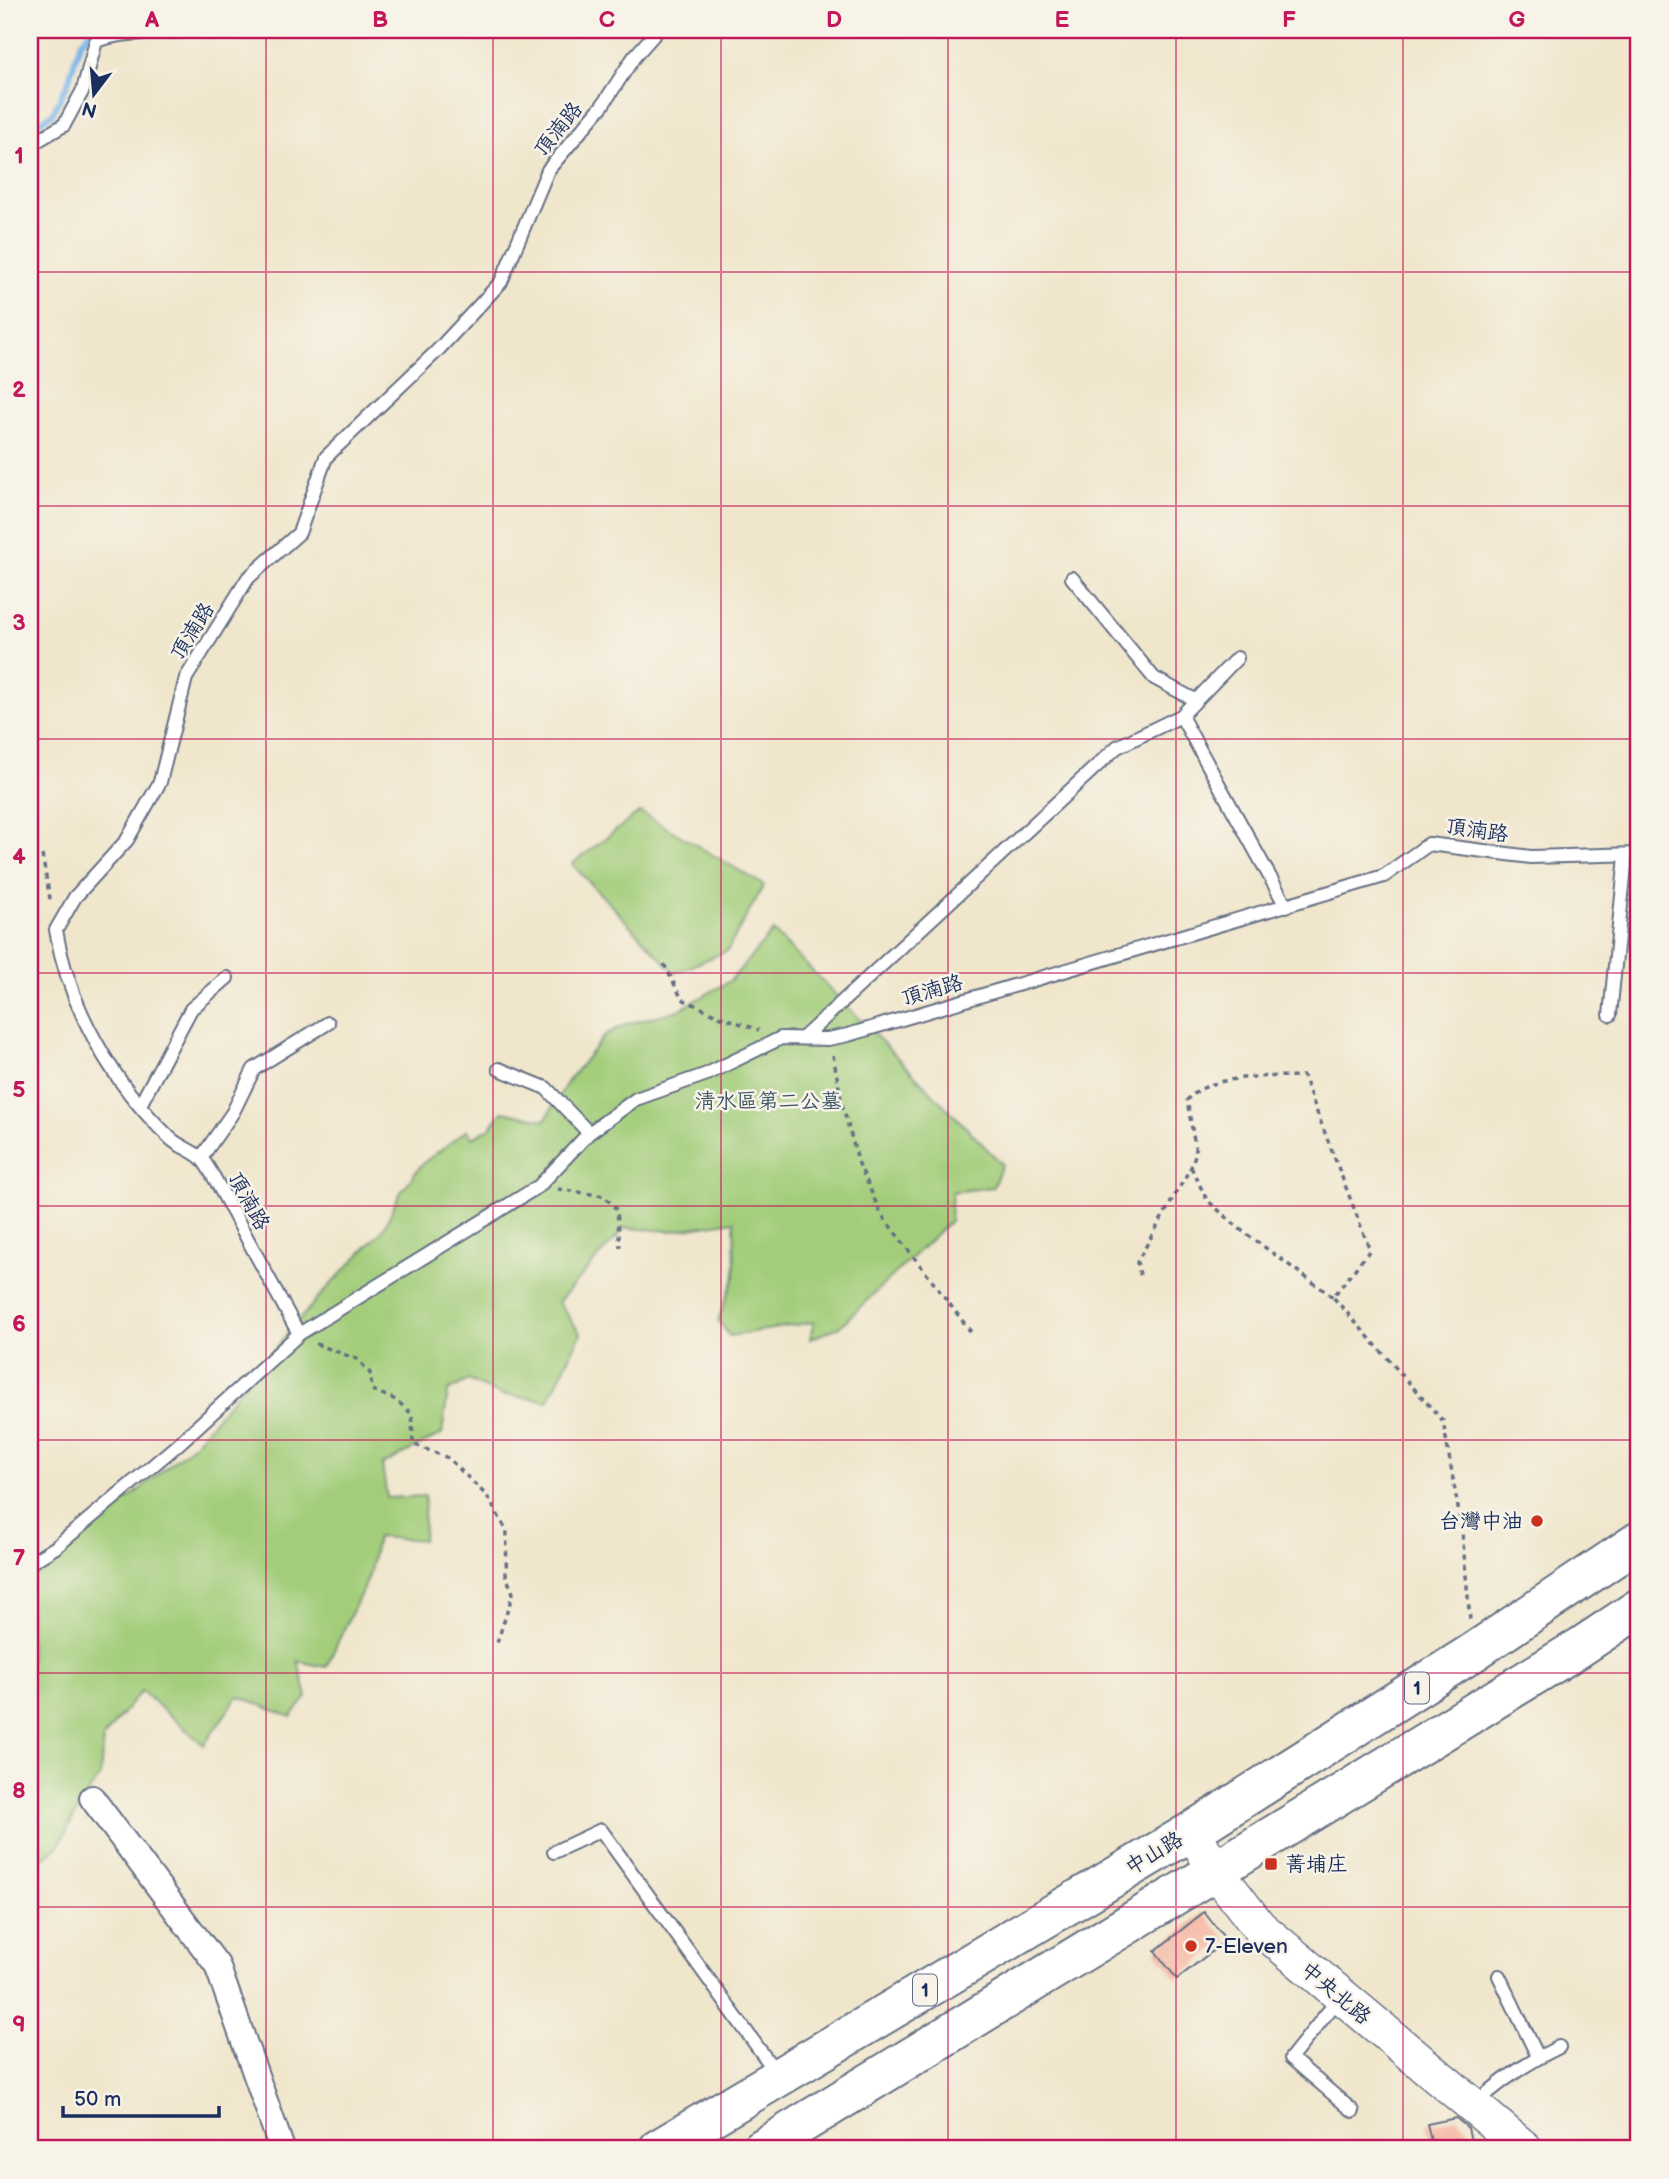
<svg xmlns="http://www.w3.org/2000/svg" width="1669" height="2179" font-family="'Balsamiq Sans','LXGW WenKai TC',sans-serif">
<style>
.green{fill:#a3cd7a;stroke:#5f7e6c;stroke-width:2}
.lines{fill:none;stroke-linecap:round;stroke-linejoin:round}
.stream{stroke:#75b2e8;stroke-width:6}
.building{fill:#f5af9a}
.lane-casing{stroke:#666f84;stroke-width:16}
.street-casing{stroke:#666f84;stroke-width:28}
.secondary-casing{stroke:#666f84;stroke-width:38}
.primary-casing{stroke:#666f84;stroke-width:42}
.path{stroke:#666f84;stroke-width:3.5;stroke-dasharray:5 5;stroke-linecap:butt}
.lane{stroke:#fff;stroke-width:12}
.street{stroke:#fff;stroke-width:24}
.secondary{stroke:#fff;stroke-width:35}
.primary{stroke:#fff;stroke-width:38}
.grid{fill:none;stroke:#c2185b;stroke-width:2;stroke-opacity:0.55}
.poi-dot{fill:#c8321e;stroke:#f7f3e8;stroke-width:2.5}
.labels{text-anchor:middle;stroke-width:5;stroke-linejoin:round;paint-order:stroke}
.shield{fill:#f7f3e8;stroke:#5d6a87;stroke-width:2}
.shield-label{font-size:19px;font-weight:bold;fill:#1b2f5e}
.street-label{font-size:21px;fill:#1b2f5e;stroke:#f7f3e8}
.park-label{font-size:21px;fill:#3d5665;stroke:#f7f3e8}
.poi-label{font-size:21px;fill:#1b2f5e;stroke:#f7f3e8;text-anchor:start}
.neatline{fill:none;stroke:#c2185b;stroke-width:2.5}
.grid-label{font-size:23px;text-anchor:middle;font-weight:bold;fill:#c2185b}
</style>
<rect width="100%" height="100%" fill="#f7f3e8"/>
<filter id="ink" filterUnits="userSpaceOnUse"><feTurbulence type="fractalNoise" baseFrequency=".0143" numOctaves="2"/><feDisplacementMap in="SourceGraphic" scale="14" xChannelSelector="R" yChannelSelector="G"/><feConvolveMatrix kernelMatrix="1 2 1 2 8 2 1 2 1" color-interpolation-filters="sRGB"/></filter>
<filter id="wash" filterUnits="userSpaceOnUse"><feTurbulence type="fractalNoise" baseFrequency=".00686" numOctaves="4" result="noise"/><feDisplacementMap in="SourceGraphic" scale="28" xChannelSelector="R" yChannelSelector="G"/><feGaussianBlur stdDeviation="1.57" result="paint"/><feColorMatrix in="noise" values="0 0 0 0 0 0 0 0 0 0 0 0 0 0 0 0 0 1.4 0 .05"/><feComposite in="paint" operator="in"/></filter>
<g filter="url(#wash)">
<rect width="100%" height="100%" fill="#f0e6cc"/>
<path class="green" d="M640,812L764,885L727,951L675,973L572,864Z
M773,931L1002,1164L993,1187L952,1192L950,1221L839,1327L810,1339L814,1322L729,1336L718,1320L735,1276L734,1221L672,1231L625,1228L558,1302L581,1334L548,1401L499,1394L468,1380L448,1391L442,1434L382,1465L387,1498L425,1496L423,1540L377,1537L369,1576L326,1667L298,1661L307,1697L291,1717L238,1696L204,1745L141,1691L103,1738L100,1777L84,1798L58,1847L30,1868V1575L52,1562L193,1445L318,1298L383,1230L399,1195L422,1164L467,1130L472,1138L490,1128L503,1111L545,1120L568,1081L606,1034L627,1024L679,1010L731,980Z"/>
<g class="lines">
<path class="stream" d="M30,129L52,114L68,83L80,44L92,30"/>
</g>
<g id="blocks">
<path class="building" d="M1204,1912L1226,1940L1177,1979L1155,1951Z
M1456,2118L1468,2128L1473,2149H1433L1427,2124Z"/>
</g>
</g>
<g filter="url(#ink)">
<use href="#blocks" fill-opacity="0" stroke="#666f84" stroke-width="2"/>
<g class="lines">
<defs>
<path id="lane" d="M30,145L64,125L83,90L96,41C127,30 157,34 189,30
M1072,578L1154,678L1195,700
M1181,716L1286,906
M1610,1015L1626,856
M803,1038L1117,747L1181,716L1237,658
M499,1069L546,1088L589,1133
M140,1105L191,1009L227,978
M201,1158L233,1112L254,1069L328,1023
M299,1334L216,1181C212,1174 207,1165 202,1159C193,1150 179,1147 170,1138C113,1084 69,1008 56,930L75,897L127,840L160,782L186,678L248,578L299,533L326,457L437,351L501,282L548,170L602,106L634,57L658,30
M30,1563L56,1547L176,1446L299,1334L539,1186L589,1133L636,1099L707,1074L781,1038L828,1039L848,1035L1384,876L1429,844L1531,857L1639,854
M554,1852L601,1830L777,2074
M1499,1976L1538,2057
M1340,1997L1291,2058L1353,2111
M1475,2104C1501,2080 1528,2062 1559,2047"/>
<path id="street" d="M92,1798L217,1965L282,2149"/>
<path id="secondary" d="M1192,1831L1216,1871L1259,1927L1525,2149"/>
<path id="primary" d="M658,2149L1192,1831L1472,1653L1639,1541
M761,2149L1579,1648L1639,1608"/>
</defs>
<use href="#lane" class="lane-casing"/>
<use href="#street" class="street-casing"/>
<use href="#secondary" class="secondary-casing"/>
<use href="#primary" class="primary-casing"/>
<path class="path" d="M42,855L51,904
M664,964L682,999L719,1016L759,1030
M833,1055L842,1104L859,1164L881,1214L971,1332
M1191,1167L1207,1200L1241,1230L1333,1297
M558,1189L604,1196L617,1210L620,1247
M1140,1275L1137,1262L1191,1167L1196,1152L1187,1100C1211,1073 1268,1077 1303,1076L1370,1250L1333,1297L1443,1421L1462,1531L1470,1620
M316,1344L357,1359L370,1373L372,1390L396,1400L412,1414L413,1444L448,1458L487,1496L507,1531L506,1576L513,1593L497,1643"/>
<use href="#lane" class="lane"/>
<use href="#street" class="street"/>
<use href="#secondary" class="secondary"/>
<use href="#primary" class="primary"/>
</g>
</g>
<path class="grid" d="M266,30V2149M493,30V2149M721,30V2149M948,30V2149M1176,30V2149M1403,30V2149M30,272H1639M30,506H1639M30,739H1639M30,973H1639M30,1206H1639M30,1440H1639M30,1673H1639M30,1907H1639"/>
<g class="poi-dot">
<circle cx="1537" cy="1521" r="7"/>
<rect x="1264" y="1857" width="14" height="14" rx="3.5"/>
<circle cx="1191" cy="1946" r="7"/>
</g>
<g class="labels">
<g class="shield">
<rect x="1405" y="1672.5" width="24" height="31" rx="5"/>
<rect x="913" y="1974.5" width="24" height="31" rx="5"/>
</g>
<g class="shield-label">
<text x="1417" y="1695">1</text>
<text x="925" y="1997">1</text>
</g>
<g class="street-label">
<text transform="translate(558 129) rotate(-51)" y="7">頂湳路</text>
<text transform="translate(192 631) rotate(-58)" y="7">頂湳路</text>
<text transform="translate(1477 830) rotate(8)" y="7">頂湳路</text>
<text transform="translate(932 990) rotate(-16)" y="7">頂湳路</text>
<text transform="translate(249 1201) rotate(61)" y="7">頂湳路</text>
<text transform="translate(1154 1853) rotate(-31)" y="7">中山路</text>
<text transform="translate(1336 1993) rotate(40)" y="7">中央北路</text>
</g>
<g class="park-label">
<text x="768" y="1108">清水區第二公墓</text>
</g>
<g class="poi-label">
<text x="1523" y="1528" text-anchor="end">台灣中油</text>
<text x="1285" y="1871">菁埔庄</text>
<text x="1205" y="1953">7-Eleven</text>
</g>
</g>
<rect width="1669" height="2179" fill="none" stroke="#f7f3e8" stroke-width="77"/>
<g transform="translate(94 94) rotate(196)" stroke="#f7f3e8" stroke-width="5" paint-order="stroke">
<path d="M0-5L12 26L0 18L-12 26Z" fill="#1b2f5e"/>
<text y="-10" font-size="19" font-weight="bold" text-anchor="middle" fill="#1b2f5e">N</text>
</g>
<path d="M63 2106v10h156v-10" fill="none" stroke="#1b2f5e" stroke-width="3.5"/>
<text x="74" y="2106" font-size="21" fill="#1b2f5e" stroke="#f7f3e8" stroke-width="5" paint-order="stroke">50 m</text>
<rect x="38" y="38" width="1592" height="2102" class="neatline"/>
<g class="grid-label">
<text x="152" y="27">A</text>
<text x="380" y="27">B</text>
<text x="607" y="27">C</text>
<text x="834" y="27">D</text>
<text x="1062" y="27">E</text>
<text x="1289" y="27">F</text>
<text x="1517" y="27">G</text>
<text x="19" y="163">1</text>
<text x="19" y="397">2</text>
<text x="19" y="630">3</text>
<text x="19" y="864">4</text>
<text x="19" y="1097">5</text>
<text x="19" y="1331">6</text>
<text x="19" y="1565">7</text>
<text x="19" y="1798">8</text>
<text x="19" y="2032">9</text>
</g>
</svg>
